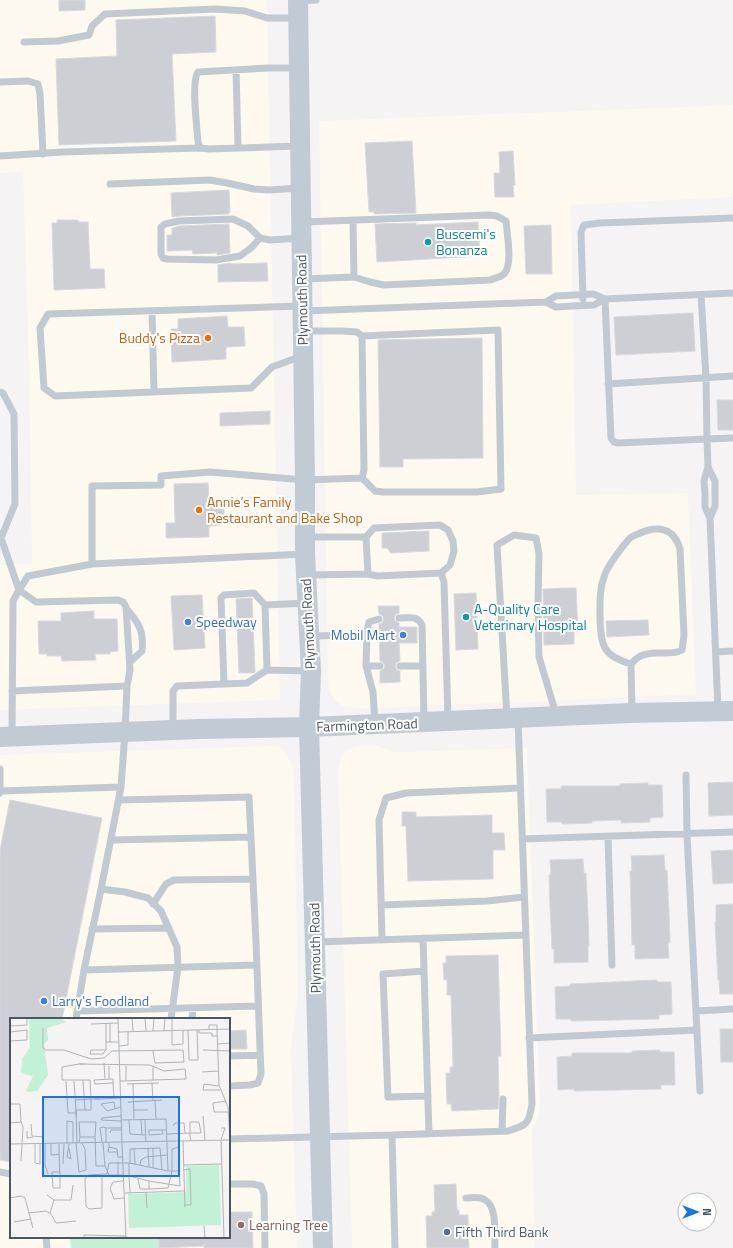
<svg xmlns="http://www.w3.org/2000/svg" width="733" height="1248" font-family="'Titillium Web',sans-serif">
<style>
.commercial{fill:#fdf9ef;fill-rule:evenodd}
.green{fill:#c3f1d5}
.building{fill:#cdcfd5;stroke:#d7d9de}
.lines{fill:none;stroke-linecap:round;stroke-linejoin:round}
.lane{stroke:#c1cad2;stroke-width:7}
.secondary{stroke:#c1cbd6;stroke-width:20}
.culture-dot{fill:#0f9aa8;stroke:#fff;stroke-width:1.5}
.food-dot{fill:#e8710a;stroke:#fff;stroke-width:1.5}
.shop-dot{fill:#3f7fe0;stroke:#fff;stroke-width:1.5}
.education-dot{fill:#8d6e63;stroke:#fff;stroke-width:1.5}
.service-dot{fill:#5c6f8a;stroke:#fff;stroke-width:1.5}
.labels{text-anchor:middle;stroke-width:4;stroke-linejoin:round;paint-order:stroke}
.culture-label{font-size:14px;fill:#0d838f;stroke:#fff;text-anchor:start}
.street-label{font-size:14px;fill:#4a5661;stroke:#fff}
.food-label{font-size:14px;fill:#c56008;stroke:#fff;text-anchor:end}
.shop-label{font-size:14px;fill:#366cbe;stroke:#fff;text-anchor:start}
.education-label{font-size:14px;fill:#785e54;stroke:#fff;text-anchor:start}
.service-label{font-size:14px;fill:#4e5e75;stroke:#fff;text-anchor:start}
.inset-road{fill:none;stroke:#b1b4b9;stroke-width:1}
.view{fill:#1a73e8;fill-opacity:0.15;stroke:#1a73e8;stroke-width:2}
.inset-edge{fill:none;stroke:#4a5661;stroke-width:2}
</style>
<rect width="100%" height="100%" fill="#f5f3f3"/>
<path class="commercial" d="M0,0H267L280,700L0,710V565L32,564L29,368L23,172L0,173Z
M733,105V197L571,205L576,495L688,493L696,694L509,703L458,704L367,709L352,708L343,706L336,701L330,693L328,681L319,121Z
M366,745L377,746L395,752H404L527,748L540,1105L539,1116L532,1130L535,1248H352L338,770L340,761L344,753L354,747Z
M268,746L279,747L285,752L289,759L293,768L294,786L298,993L291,1050L297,1248H0V755ZM11,1019H229V1237H11Z"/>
<path class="green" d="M70,1237H159V1248H71Z"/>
<path class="building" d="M59,0H85V10L59,11Z
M215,16L216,52L172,54L176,141L59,145L56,59L117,56L116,20Z
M412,141L416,213L374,214V212H369L365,143Z
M513,151L515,185H513L514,197H495L494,173H500L499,152Z
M229,190L230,212H229V214L179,216L172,217L171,193Z
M57,220H78V222H88L90,269H104L105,288L54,290L52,223H57Z
M478,222L480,256L377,262L375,224L416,223V225Z
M229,224L230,253L217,255V253L193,254L192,250L167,251V235H172V228L180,226Z
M551,225L552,274H526L524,226Z
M231,263V264L267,263L268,281L218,282V265Z
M693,313L695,351L616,355L614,317Z
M227,316L228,327H244L245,346L226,347V359L172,362L171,329H178V319Z
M482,338L483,458L403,459V467H380L378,340Z
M717,400H733V430H718Z
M270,411V424L220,426V413Z
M208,483L209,501L220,500L221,504L224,507V518L221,520V525L209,526V537L166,538V523H175L174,484Z
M429,531V551L391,553L387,548H382V533Z
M563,588H576L578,631H574V644L544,645L543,589Z
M476,593L478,649L456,650L454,594Z
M202,595L205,648L174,650L171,596Z
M252,598L255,672L254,673H239L236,599Z
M378,606H399V613L396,614L394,618L395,621L399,623V627H417V643H399L400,661L396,663L395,666L397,670L400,671V682L380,683V671L384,669L385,666L383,662L380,661L379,624L382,623L384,620L383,616L379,614Z
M94,611V619H117L118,651L110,652V654H95L96,660L62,661L61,656H47V654H39L38,621H61V613Z
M648,620L649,635L607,637L606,621Z
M733,782V815L709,816L708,783Z
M648,783V785H662L663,817L650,818V822L621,823V820L592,821V823L562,824V822H547L546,789H561V786H620V784Z
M10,800L102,818L62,1019H11V1162L0,1160V850Z
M402,812H416V817L492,815V833H504L505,850H493V879L408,881L406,826H402Z
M733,850V883L713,884L711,851Z
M664,855L665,870H667L669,913L670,943H668L669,958L635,959V945H632L630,871H632L631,856Z
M583,859L584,874L586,873L588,917L589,946H588V962L554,963V949H552L550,906L549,875H551L550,860Z
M733,904V994H720L719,980H718L715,922H716V905Z
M498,955L501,1056H498L499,1096L498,1109L452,1111L451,1104H447L446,1073H450V1067H453L451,995H447V980H444L443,963H446V956Z
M657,980V982H671L672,1014L659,1015V1019L571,1021V1019H556L555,987L570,986V984Z
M720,1029H733V1062H721Z
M246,1030L247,1049H229V1031Z
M660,1050V1052H674L675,1085H661V1089L574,1091V1089L558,1090L557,1057L572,1056V1053H632V1051Z
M456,1184L457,1210H459V1215H468L469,1248H427L426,1216H432V1212H435L434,1185Z
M229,1212H252L253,1248H204V1244V1246L159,1248V1237H229Z"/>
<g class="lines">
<path class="lane" d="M300,1L316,0
M24,42L58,41L89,35L92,26L105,14L215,9L245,11L267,18H298
M298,68H267L198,72C191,81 197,128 198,142L200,148L209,149L299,146
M236,70L238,148
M0,82L28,81L38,84L40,94L43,154
M0,156L63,152L200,148
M110,184L210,180L227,183L254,189L269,190L300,188
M353,220L354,277
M303,222L489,215L497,216L506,221C507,234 513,265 504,274C501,277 495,278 490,280L384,285L370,282L354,277L304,279
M260,238L251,248L240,256L216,260L167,259L163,258L161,254V227L165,224L179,221L233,219L248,226L260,238L270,240L301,238
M701,295L706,378L707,439L618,443L614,442L611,438L605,299L733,293
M583,299L581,232L584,225L600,223L733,218
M302,306L48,314L40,328L44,388L55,396L251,388L272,367L302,356
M152,311L154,392
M304,311L546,302L556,307L573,306L594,305L605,299L593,294L556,296L546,302
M304,331H342L357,332L362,336L364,470L362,478L305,480L210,472L161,476V485L92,486V564L305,554
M608,384L733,376
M0,392L3,393L14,414L15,504L1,538L19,590L36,602L118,600L123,602L126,607L130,670L127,686L125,732L121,787L101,889L84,970L76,1019
M708,467L715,481V506L710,518L705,507V493L704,481L708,467L707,439L733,438
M362,478L375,491L383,492H477L501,489L498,330L362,336
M710,518L718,710
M307,537H366
M441,573L444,582L448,720
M308,575L368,574L377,576L441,573L450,565L454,551L453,541L448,530L440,525L374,528L366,537L368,574
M126,608C139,623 144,631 142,651L130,662
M399,618C409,618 417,615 422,625L424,720
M311,636L367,635
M716,652L733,651
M631,664C603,656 601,646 600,619C600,604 599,589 605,574C609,564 622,547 629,539C632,536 636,535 640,533C658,525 674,528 680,549L684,635L682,650C671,656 659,651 647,654C641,655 635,659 631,664L632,711
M366,666H380
M400,666H423
M267,670L311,671
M224,684L221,598L224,595L254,593L265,605
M12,691L127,686
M507,717L497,545L514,535L536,538L539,554L538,602L539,657L556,714
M375,722L373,692L366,666L367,631L369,622L379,619
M173,729V691L177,686L247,683L267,670L265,605L307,603
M12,735L13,601L19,590L28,576L92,564
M0,769V791
M686,775L687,834L700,1091
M0,793L1,791L121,787
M119,800L249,797L256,942L261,1074L258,1083L250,1085L229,1086
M608,837L612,965
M522,839L733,832
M111,840L251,837
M101,889L125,892L148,898L161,911L177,947L178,967L171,1019
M153,904L166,884L174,880L253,879
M382,905L487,901L524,897
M92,929L169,928
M423,938L429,1134
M382,940L379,820L386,798L406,793L520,788
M316,942L526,935
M84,970L257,965
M424,971L383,974L388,1097L428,1096
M78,1011L258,1006
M696,1011L733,1009
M192,1019L193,1008
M529,1038L697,1030
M229,1056L260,1055
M502,1131L503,1099
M392,1135L395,1248
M229,1139L392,1135L508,1131C527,1125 529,1124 532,1104L518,719
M0,1172L11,1174
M229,1184H253L261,1186L264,1194L265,1247
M466,1198C472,1198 480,1196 485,1200C498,1207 494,1235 495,1248
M46,1237L47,1248"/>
<path class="secondary" d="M298,0L305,480V554L311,671L309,727L323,1248
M0,737L198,729L309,727L630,713L733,711"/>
</g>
<g class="culture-dot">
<circle cx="428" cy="242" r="4"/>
<circle cx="466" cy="617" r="4"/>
</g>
<g class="food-dot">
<circle cx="208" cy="338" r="4"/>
<circle cx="199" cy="510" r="4"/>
</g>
<g class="shop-dot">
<circle cx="188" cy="622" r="4"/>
<circle cx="403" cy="635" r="4"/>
<circle cx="44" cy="1001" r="4"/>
</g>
<circle class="education-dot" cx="241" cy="1225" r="4"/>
<circle class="service-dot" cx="447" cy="1232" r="4"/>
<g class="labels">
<g class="culture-label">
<text x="436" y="239">Buscemi's<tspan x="436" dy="16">Bonanza</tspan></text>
<text x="474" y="614">A-Quality Care<tspan x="474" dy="16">Veterinary Hospital</tspan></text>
</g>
<g class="street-label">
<text transform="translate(302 300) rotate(-91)" y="5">Plymouth Road</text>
<text transform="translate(308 624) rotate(-93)" y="5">Plymouth Road</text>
<text transform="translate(367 725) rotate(-2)" y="5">Farmington Road</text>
<text transform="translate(315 948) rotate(-91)" y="5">Plymouth Road</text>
</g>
<g class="food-label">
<text x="200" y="343">Buddy's Pizza</text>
<text x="207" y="507" text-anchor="start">Annie’s Family<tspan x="207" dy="16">Restaurant and Bake Shop</tspan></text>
</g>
<g class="shop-label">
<text x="196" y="627">Speedway</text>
<text x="395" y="640" text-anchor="end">Mobil Mart</text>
<text x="52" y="1006">Larry's Foodland</text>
</g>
<g class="education-label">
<text x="249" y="1230">Learning Tree</text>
</g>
<g class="service-label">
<text x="455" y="1237">Fifth Third Bank</text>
</g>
</g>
<g transform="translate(10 1018)">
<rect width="220" height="220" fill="#f5f3f3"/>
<path d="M19,0H49L56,4L37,10L38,22L34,26L38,57L27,73L19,74L16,73L23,58L11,55L12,41L20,29ZM209,147L211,207L119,210L118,176L176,174V148Z" fill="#c3f1d5"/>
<path class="inset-road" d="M108,0L112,125M122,0L123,13M135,0L136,13M162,0V27L173,26V12M96,5V24M100,5V24M81,6L108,5M0,8L17,7V0M33,10V30L36,32H54L81,41L94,40L102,33L173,32L174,44L145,45L143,33M199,11V7H207V11M207,11L209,67L218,89L220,122M178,12L179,42H188L187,12M189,12V15H202V18H207M143,13L144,0M154,13L155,0M0,14L17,12V22L0,23M109,14L220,11M208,26L220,25M109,28L118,27V14M96,32L93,36H80L81,32H96V24H109M193,32L220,33M94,45L95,61M69,46L52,49V62H80L81,81H90H84M75,46H69L140,47L154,53L175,51L176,61L110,63M99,48V61M116,48V62M143,48V62M192,54L209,53M73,62L75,92M56,63L58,95H66M64,63L66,92H81V81L65,82M103,65L85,66L84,62L103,61V65L104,80M142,65L143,83M117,66L149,65M123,66L124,101M209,68L194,66L193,72H210M90,81L111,80M145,82L146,101M216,83L203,85L204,94H220M118,84L152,82M1,86H10L11,104M105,90L104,84L91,86L97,93L111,89M124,92H138M111,98L92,100L91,102L111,103M193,98L195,122M66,99V92L67,125M131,101L132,117M135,101L136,124M119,102L120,116L135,117M0,105L11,104L13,109L11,143M21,106L22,118L33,119V125M163,108L165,105H174L175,115M96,110H112M211,110H215L211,122M139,112V117L153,116L152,112M139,112H156M17,113V120L23,119M100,115L101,112H112M157,116L180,115H191L189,104H180V119L181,122M70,119L69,104H86L85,119M211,122L214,220M173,123L175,189M92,124L90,110L93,109L96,110V124M66,125L69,154L76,152L75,131L72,125M69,125L70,119H85L86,148H95L93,125M99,125V129L107,131L108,139H113M112,125L116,220M0,126L220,122M25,126V145L30,146V126M35,126V147L38,156M41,126V137H43L49,136V126M57,126V103L63,104V125M99,129L98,134H108M59,130L61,141L57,139L59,126M138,130L139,149M143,130V150M124,131L125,146M49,136L50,157V170H43L42,154H50M108,144V157M119,145V158L139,163V171L158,170L162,153H158M120,145V131L150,130L152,152M53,146L54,126M130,147L131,142L136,139L157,137M173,147L212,146M95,148L99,157H113M173,152L180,151L181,187H174M92,158V190L79,191L76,188L75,161L78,157L97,156L99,145H119L158,153L156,101L111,102M113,158H119L120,175M128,161L130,171H139M114,163L103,164L100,170L104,181L114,180M139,163L170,168L169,153H162V131L169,129M136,174L137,190M115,175L174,173M37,177L44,182H61L63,167M0,180L11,178L15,180L23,210M18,195L36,193L41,196L46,205L66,203M40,195L44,182M4,204L21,201M194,208L195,220M74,220V217L116,218"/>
<path class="view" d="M33,79H169V158H33Z"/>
<rect width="220" height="220" class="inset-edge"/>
</g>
<g transform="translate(697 1212) rotate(90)"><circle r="19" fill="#ffffff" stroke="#b7bbc0"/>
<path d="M0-3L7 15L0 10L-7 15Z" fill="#1a73e8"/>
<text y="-6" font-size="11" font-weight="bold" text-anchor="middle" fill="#4a5661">N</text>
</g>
</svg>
